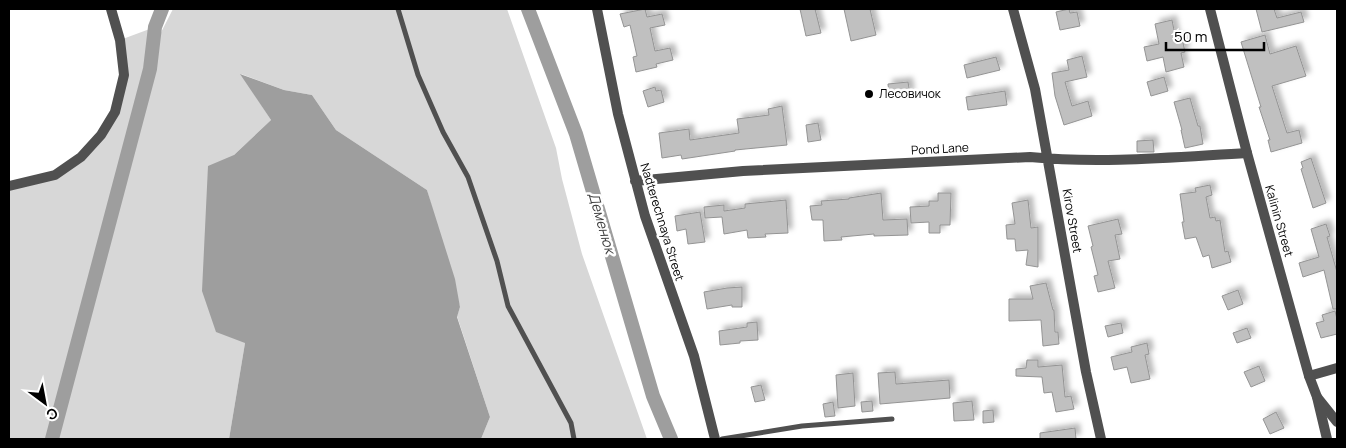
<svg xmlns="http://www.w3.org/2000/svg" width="1346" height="448" font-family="Manrope,sans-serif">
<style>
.green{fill:#d7d7d7}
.water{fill:#9e9e9e}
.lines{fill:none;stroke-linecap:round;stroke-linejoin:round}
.canal{stroke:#9e9e9e;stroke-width:14}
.building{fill:#c0c0c0;stroke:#949494;filter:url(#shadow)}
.service{stroke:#505050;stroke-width:5}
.minor{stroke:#505050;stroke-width:10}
.tertiary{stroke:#505050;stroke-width:10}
.poi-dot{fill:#000;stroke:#fff;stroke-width:2}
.labels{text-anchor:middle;stroke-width:5;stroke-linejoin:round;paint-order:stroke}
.poi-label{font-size:12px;fill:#000;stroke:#fff;text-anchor:start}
.street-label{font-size:12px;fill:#000;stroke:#fff}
.water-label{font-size:14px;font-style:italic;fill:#3f3f3f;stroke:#fff}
</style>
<defs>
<filter id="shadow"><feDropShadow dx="4.5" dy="-4.5" stdDeviation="2.5" flood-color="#0004"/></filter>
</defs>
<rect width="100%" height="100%" fill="#fff"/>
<path class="green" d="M173,9H507L556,148L562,179L582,254L647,439H481L490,417L457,316L460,307L427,190L336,130L312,95L284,90L241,74L271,120L234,155L245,343L229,439H9V186L55,175L101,135L124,75L120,40L155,27L153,48Z"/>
<path class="water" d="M240,74L284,90L312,95L336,130L427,190L455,279L460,307L457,317L490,417L481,439H229L245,343L216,332L202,291L208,166L234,155L271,120Z"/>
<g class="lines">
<path class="canal" d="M528,9L576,134L653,396L671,439
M52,439L150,69L155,27L162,9"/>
</g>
<path class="building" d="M645,9L647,17L662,14L665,25L650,28L655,51L670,48L673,60L656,64L657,67L636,72L633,57L637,56L630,25L624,27L620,14Z
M800,9H815L821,33L806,36Z
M844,9H870L876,35L851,41Z
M1069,9L1070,13L1077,12L1080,26L1060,30L1056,12Z
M1256,9H1274L1277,18L1301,12L1304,22L1262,32Z
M1172,20L1176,40L1182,38L1185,52L1181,53L1184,67L1166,72L1163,57L1147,61L1144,47L1159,44L1155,24Z
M1265,35L1270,54L1296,46L1306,76L1272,86L1287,133L1299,130L1302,143L1271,152L1268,140H1270L1259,107H1261L1241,42Z
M1082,56L1087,77L1065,82L1072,106L1088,101L1092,116L1064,125L1055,96L1052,73L1069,70L1067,60Z
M996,57L1000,70L967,78L964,65Z
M1164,77L1168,91L1151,96L1147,82Z
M908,82L910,94L889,96L888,84Z
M655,87L656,91L661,90L664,102L648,107L643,91Z
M1005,91L1007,105L968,110L966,97Z
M1190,98L1198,126H1200L1203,144L1185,148L1181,130H1182L1174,102Z
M782,106L787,145L735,150V151L682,159L681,155L662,158L659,133L689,129L690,140L739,133L737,119L769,115L768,109Z
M818,123L821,140L808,142L806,125Z
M1153,140L1154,152H1137V141Z
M1311,158L1326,203L1313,208L1301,169L1303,168L1301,162Z
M1210,185L1212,195L1206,197L1210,218L1215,217L1216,221L1220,220L1225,252L1228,251L1231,262L1212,268L1209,255L1203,257L1196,237L1185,239L1182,222H1184L1180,194L1196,192L1195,188Z
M881,193L883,220L907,219L908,235L874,236V234L841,237L842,240L824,241L823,220H812L810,206L822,205L821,201L849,199V198Z
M938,193H951L950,225H940V233H929V222L911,223L910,207L929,206V201H938Z
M786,200L788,233L765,234L766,237L748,238L747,230L724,234L722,217L705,218L704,207L724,205V211L745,208V204Z
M1028,200L1031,228L1038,227V267L1026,265L1028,250L1016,251L1015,239H1007L1006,225L1015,224L1012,203Z
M700,212L705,242L688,244L686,229L677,231L675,216Z
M1118,219L1122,234L1115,235L1120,259L1108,261L1115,288L1098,292L1094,276L1098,275L1091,247L1093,246L1088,226Z
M1326,224L1330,236L1327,237L1337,272V309H1333L1324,270L1303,277L1299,263L1319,257L1311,229Z
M1046,283L1053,310H1054L1055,332H1058L1059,344L1043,346L1041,320L1009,321V299H1033L1030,286Z
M742,287V307H732V305L707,309L704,292L727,288Z
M1238,290L1243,304L1228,310L1222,296Z
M1335,311L1337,319V334L1321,338L1316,323L1324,321L1322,315Z
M757,322L758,340L740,341V343L720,345L719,331L747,327V323Z
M1121,323L1123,333L1108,337L1105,326Z
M1247,328L1251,338L1237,343L1233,333Z
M1147,343L1149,354L1145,355L1150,379L1131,383L1127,367L1114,370L1111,357L1132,352L1131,347Z
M1027,360H1038V367L1062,365L1065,397L1071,396L1074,409L1056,412L1052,392L1044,393L1042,377L1016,376V369L1026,368Z
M1259,366L1265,381L1251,387L1244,372Z
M895,372L896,384L949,380L950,398L880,404L878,373Z
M853,373L855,406L838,408L836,375Z
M761,385L765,400L755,402L751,387Z
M872,401L873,411L862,412L861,402Z
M972,401L974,420L954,421L953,403Z
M833,402L835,416L825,417L823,404Z
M993,410L994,422L983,423V411Z
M1276,412L1284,428L1270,434L1263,419Z
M1075,428L1076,439H1040V433Z"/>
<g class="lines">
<path class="service" d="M398,9L418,75L443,132L468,177L497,261L508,306L571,423L574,439
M722,439L802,426L892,419"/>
<path class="minor" d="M597,9L618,114L645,216L694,356L715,439
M1013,9L1035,89L1086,372L1101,439
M635,181L743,171L1030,157C1102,164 1175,157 1247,153
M9,186L55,175L81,157L101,135L115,112L124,75L120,40L111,9
M1309,376L1337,368
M1317,397L1337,422"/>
<path class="tertiary" d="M1210,9L1247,153L1309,376L1317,397L1327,439"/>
</g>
<circle class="poi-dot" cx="869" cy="94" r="5"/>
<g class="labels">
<g class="poi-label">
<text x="879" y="98">Лесовичок</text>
</g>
<g class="street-label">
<text transform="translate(940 149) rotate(-3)" y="4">Pond Lane</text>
<text transform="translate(1072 221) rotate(80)" y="4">Kirov Street</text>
<text transform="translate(1279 221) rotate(74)" y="4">Kalinin Street</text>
<text transform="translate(662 222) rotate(73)" y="4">Nadterechnaya Street</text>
</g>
<g class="water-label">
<text transform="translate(602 223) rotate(74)" y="5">Деменюк</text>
</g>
</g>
<rect width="1346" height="448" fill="none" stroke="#000000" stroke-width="20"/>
<g transform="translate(45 403) rotate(148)" stroke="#ffffff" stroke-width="4" paint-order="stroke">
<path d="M0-4L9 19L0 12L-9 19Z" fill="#000000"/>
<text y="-8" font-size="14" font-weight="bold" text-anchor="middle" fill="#000000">С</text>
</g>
<path d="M1166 42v8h98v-8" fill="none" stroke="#000000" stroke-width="2.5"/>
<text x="1174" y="42" font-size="15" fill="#000000" stroke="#ffffff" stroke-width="4" paint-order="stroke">50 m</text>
</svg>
